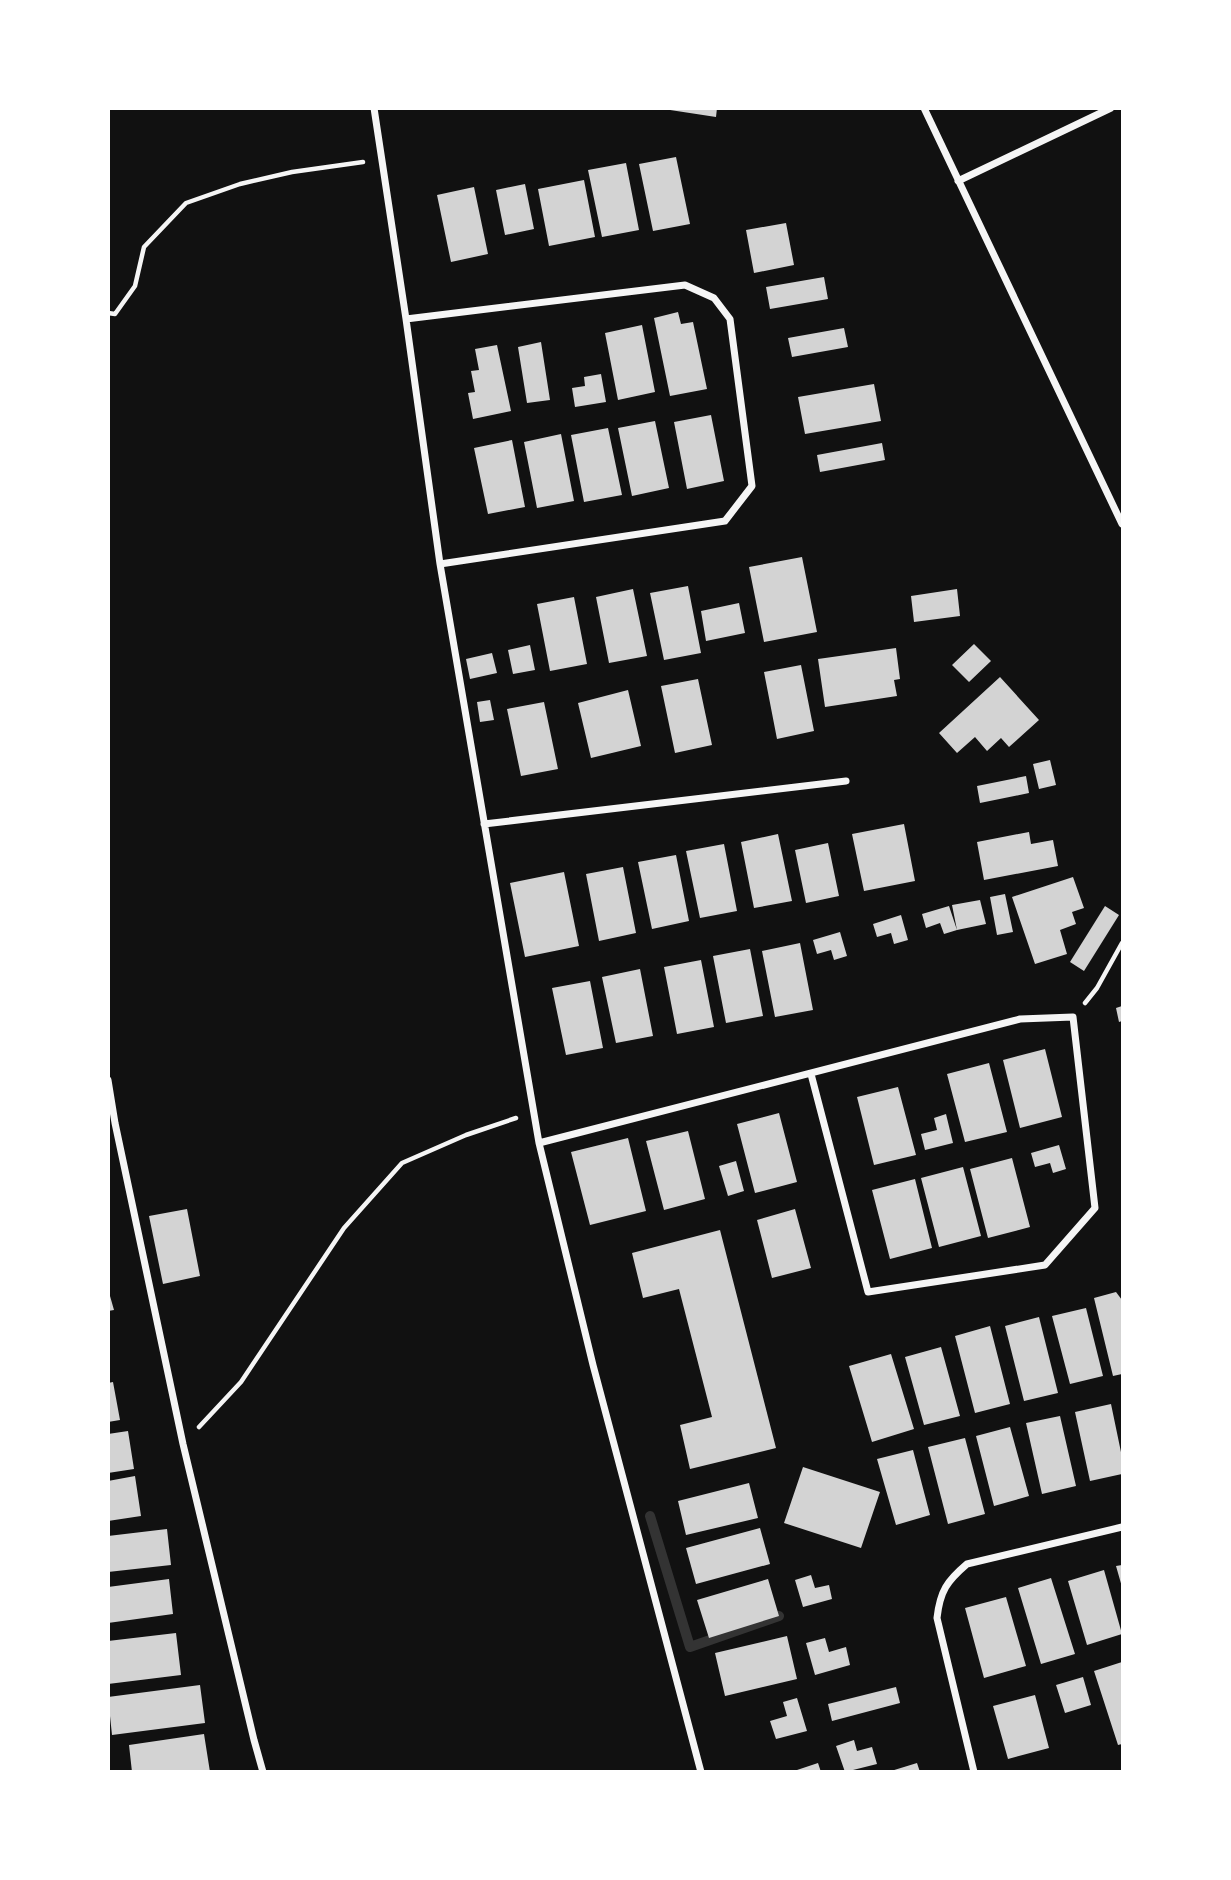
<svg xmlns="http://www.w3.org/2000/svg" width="1231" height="1880" font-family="'Roboto Serif',serif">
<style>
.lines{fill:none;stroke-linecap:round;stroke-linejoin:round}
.stream{stroke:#333;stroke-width:10}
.building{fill:#d3d3d3}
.path{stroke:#f5f5f5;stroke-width:4.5}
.minor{stroke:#f5f5f5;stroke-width:7}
</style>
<rect width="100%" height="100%" fill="#111"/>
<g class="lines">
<path class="stream" d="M650,1516L690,1647L779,1616"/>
</g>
<path class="building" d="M657,108H717L716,117Z
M676,157L690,224L653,231L639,164Z
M626,163L639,230L602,237L588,170Z
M584,180L595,237L549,246L538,189Z
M525,184L534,229L505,235L496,190Z
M474,187L488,254L451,262L437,195Z
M786,223L794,265L754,273L746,230Z
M824,277L828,299L770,309L766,287Z
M678,312L681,324L693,322L707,389L670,396L654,318Z
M642,325L655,392L618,400L605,333Z
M844,328L848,347L792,357L788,338Z
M541,342L550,400L527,403L518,347Z
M497,345L511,411L473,419L468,393L475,392L471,371L479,370L475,349Z
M601,374L606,402L575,407L572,388L585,386L584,377Z
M874,384L881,421L805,434L798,397Z
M711,415L724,481L687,489L674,422Z
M655,421L669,488L632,496L618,428Z
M608,428L622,495L584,502L571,435Z
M561,434L574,501L537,508L524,442Z
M512,440L525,507L488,514L474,448Z
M882,443L885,460L820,472L817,455Z
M802,557L817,632L764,642L749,567Z
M688,586L701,653L664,660L650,593Z
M633,589L647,656L609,663L596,597Z
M957,589L960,616L914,622L911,596Z
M574,597L587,664L550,671L537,604Z
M739,603L745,633L706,641L701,611Z
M974,644L991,661L969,682L952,665Z
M530,645L535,670L513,674L508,650Z
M896,648L900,679L894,680L897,696L825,707L818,659Z
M492,653L497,673L470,679L466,659Z
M801,665L814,731L777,739L764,672Z
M1000,677L1039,720L1009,747L1001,738L987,751L975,737L957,753L939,733Z
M698,679L712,745L675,753L661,686Z
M628,690L641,746L591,758L578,703Z
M490,700L494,720L480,722L477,702Z
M544,702L558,769L521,776L507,709Z
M1050,760L1056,785L1039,789L1033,764Z
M1026,776L1029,793L980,803L977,786Z
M904,824L915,881L864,891L852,834Z
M1029,832L1031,844L1053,840L1058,866L984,880L977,842Z
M778,834L792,901L754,908L741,842Z
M828,843L839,896L806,903L795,850Z
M724,844L737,911L700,918L686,851Z
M676,855L689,921L652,929L638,862Z
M623,867L636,933L599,941L586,874Z
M564,872L579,946L525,957L510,883Z
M1073,877L1084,908L1072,912L1076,924L1060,930L1067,954L1035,964L1012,897Z
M1005,894L1013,932L997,935L990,897Z
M980,900L986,924L957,930L952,905Z
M949,906L957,930L944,934L940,923L926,928L922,914Z
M1105,906L1119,915L1084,971L1070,962Z
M901,915L908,940L894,944L891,933L877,937L873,924Z
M840,932L847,956L834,960L831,950L817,954L813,940Z
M800,943L813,1010L775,1017L762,951Z
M750,949L763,1016L726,1023L713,956Z
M701,960L714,1027L677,1034L664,967Z
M640,969L653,1036L616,1043L602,977Z
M590,981L603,1048L566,1055L552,988Z
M1122,1006V1021L1119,1022L1116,1008Z
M1045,1049L1062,1117L1020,1128L1003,1060Z
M989,1063L1007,1132L965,1142L947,1074Z
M898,1087L916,1155L874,1165L857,1097Z
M779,1113L797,1182L755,1193L737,1124Z
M946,1114L953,1143L925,1150L921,1134L937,1130L934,1118Z
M688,1131L705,1199L664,1210L646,1141Z
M628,1138L646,1211L590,1225L571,1152Z
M1059,1145L1066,1169L1053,1173L1050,1163L1035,1167L1031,1153Z
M1012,1158L1030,1227L988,1238L970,1169Z
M736,1161L744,1191L728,1196L719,1166Z
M963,1167L981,1236L939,1247L921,1178Z
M915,1179L932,1248L890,1259L872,1190Z
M187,1209L200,1276L163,1284L149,1216Z
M795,1209L811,1268L772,1278L757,1220Z
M720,1230L776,1448L690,1469L680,1425L712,1417L679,1289L643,1298L632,1253Z
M108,1289L114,1310L108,1311Z
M1116,1292L1122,1300V1374L1113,1376L1094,1298Z
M1086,1308L1103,1376L1070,1384L1052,1316Z
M1039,1317L1058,1393L1024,1401L1005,1326Z
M990,1326L1010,1404L975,1413L955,1336Z
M941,1347L960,1416L924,1425L905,1357Z
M891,1354L914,1429L872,1442L849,1366Z
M113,1382L120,1420L108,1422V1383Z
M1111,1404L1122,1457V1474L1090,1481L1075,1412Z
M1060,1416L1076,1486L1042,1494L1026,1423Z
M1010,1427L1029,1496L994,1506L976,1436Z
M128,1431L134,1469L108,1473V1434Z
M965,1438L985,1514L948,1524L928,1447Z
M913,1450L930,1515L896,1525L877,1459Z
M803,1467L880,1492L861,1548L784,1523Z
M135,1476L141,1516L108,1521V1481Z
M749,1483L758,1518L686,1535L678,1501Z
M760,1528L770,1564L696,1584L686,1548Z
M167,1529L171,1565L108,1572V1536Z
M1122,1565V1587L1116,1566Z
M1104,1570L1122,1634L1087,1645L1068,1581Z
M811,1575L815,1588L829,1585L832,1599L803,1607L795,1580Z
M1051,1578L1075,1654L1041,1664L1018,1588Z
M169,1579L173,1614L108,1623V1587Z
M768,1579L779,1616L709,1638L697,1600Z
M1006,1597L1026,1666L984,1678L965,1608Z
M176,1633L181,1675L108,1684V1641Z
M787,1636L797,1679L725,1696L715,1653Z
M825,1638L829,1652L846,1647L850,1665L815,1675L806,1643Z
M1122,1662V1744L1118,1745L1094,1671Z
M1083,1677L1091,1705L1065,1713L1056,1685Z
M200,1685L205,1723L112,1735L108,1697Z
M896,1687L900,1703L832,1721L828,1704Z
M1035,1695L1049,1748L1008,1759L993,1706Z
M797,1698L807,1731L776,1739L770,1721L787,1716L783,1702Z
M204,1734L210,1772H132L129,1745Z
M854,1740L857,1751L872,1747L877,1764L845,1772L836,1746Z
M818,1763L821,1772H794V1771Z
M917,1763L920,1772H892L891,1771Z"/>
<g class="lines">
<path class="path" d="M108,313L115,314L135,286L144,247L186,203L240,184L292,172L363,162
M1085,1003L1097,988L1122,943
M199,1427L241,1382L344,1228L402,1163L466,1135L516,1118"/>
<path class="minor" d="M374,108L406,319L440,564L539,1143L593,1365L701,1772
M924,108L1122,524
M958,181L1111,108
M406,319L685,285L714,298L730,319L752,486L725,521L440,564
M484,824L846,781
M108,1080L115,1123L183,1444L254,1740L263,1772
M539,1143L1020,1019L1073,1017L1095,1208L1045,1265L868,1292L811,1074
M974,1772L937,1618C940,1591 947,1581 967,1564L1122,1527"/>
</g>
<rect width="1231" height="1880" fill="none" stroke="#ffffff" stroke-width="220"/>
</svg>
